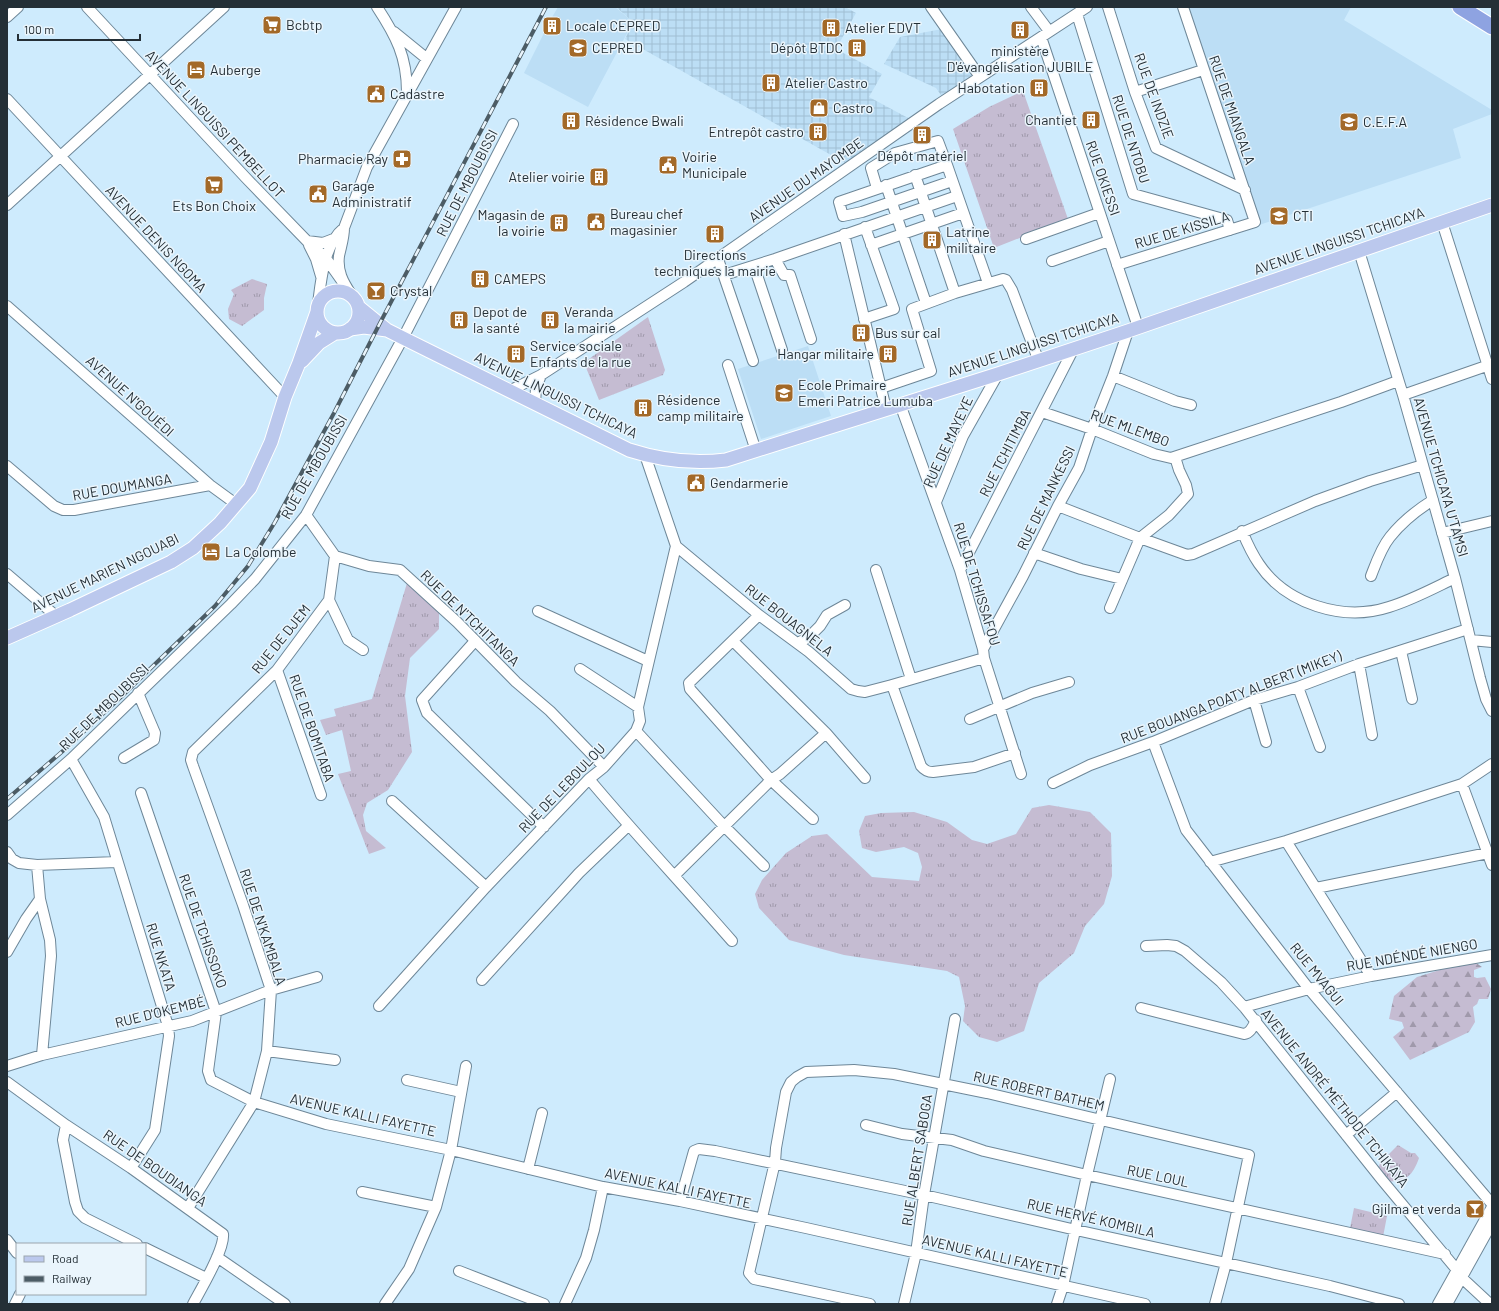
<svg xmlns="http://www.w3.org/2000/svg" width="1499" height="1311" font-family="Barlow,sans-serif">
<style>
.built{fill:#bcdef5}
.industrial{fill:url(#industrial-grid)}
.grass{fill:url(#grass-tufts)}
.forest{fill:url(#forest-firs)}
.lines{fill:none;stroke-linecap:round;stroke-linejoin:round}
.minor-casing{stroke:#6e8798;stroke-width:12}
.major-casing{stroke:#fff;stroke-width:15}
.highway-casing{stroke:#fff;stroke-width:17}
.minor{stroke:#fff;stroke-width:10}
.major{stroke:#bbc8ed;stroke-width:13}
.highway{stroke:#8ea3e1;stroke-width:15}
.rail-casing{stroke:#4c5c65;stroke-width:4}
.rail{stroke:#eaf5fc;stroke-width:2.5;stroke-dasharray:8;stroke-linecap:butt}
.labels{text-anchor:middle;stroke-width:3;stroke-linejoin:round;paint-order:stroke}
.poi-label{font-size:14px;fill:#242f36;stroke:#eaf5fc;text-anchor:start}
.street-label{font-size:14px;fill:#242f36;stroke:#eaf5fc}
</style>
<defs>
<pattern id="industrial-grid" width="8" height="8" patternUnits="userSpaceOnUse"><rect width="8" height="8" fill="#bcdef5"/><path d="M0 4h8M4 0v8" fill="none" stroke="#a1bfd3"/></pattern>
<pattern id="grass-tufts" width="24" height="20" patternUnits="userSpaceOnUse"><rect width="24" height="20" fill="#c5bcd2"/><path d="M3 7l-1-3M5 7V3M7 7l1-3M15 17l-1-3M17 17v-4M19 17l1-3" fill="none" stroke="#a099ab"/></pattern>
<pattern id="forest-firs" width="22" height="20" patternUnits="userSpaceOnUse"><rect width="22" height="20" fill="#c5bcd2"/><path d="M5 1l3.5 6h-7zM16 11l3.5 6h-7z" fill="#a099ab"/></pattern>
</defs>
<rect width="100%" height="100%" fill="#ceebfd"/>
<path class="built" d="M558,7H615L633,22L588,107L524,73L551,19Z
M1188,7H1351L1344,20L1492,110V114L1453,129L1461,158L1259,225Z
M808,346L831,416L761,439L738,369Z"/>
<path class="industrial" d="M616,7H845L856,13L836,49L882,74L869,97L910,119L860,152L850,163L847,164L625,39L633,22Z
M942,29L976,75L943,98L936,88L884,64L900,37Z"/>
<path class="grass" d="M1023,91L1068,219L994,248L953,129L989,107Z
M252,279L267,284L264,298V310L242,326L229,319L228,309L234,294L231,290Z
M648,317L665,370L663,375L599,400L585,365L586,361Z
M407,583L439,612V629L410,658L405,696L412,752L388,790L367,803L363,815L366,831L386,848L369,854L338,774L351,771L342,730L326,735L320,720L336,716L334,709L372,699Z
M1049,805L1090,812L1111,833L1112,876L1104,904L1085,926L1074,953L1039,983L1024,1031L997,1042L979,1037L963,1021L965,1006L959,977L947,971L844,955L789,940L759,908L755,894L762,880L786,853L812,836L827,834L872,877L919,881L922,867L918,853L904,847L876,852L862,848L859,831L865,816L881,813L914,812L947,822L972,840L987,844L1016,834L1032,808Z
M1398,1145L1411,1153H1415L1419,1158C1412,1177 1407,1180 1387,1182L1378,1170L1380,1163Z
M1354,1208L1387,1216L1383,1237L1350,1228Z"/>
<path class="forest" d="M1472,960L1482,967L1474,970V977L1477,978L1485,977L1491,989L1488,999H1479L1477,1004L1473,1007L1475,1022L1469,1032L1410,1060L1393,1037L1404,1028L1402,1022L1389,1019L1394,996L1417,977Z"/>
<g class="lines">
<defs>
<path id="minor" d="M87,7L246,178L307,241L325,257L342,281
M377,7C396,36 407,57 407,92
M931,7L980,77
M1031,7L1049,31
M1108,7L1135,92L1156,148L1245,190
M1077,14L1133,194L1227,220L1230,230
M7,17L18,7
M394,32L426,58
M1041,37L1138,327
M1135,92L1203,70
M7,99L285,397
M915,175L955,293
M952,181L862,212L843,216L839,202L947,165L988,283
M886,185L926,303
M877,188L871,168L895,153L938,141L947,165
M7,205L224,7
M1442,222L1492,379
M844,234L886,409
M1026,239L1099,213
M307,241L323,243L336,238
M309,245L316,259L321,276
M871,245L963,213
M1359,251L1403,395L1455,578L1480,678L1486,699L1492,711
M718,259L753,361
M775,259L784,275H790L811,339
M1052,261L1109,241
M1117,265L1255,222L1183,7
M754,266L782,350
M724,275L775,259L957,196
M351,294C343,282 337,271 339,256C341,246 344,238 344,228L367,167L456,7
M318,304C321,280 324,244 344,228
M7,306L210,485L236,504
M864,319L894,309L865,227
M728,365L756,451
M1113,376L1175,401L1191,405
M881,388L931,371L912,309L955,293L1003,279L1006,280L1012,290L1038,359
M509,391L541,375L684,282L939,104L1087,7
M1403,395L1492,364
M535,404L536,388L541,375
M900,404L960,570L983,649L984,658L1021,774
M1042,412L1092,429L1154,454L1171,458L1341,402L1398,381
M645,455L676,546L759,615L809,652L851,689L858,691L865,692L892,685L984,658
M7,466L54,506L63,510H74L210,485
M936,502L963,436L998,374
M1058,506L1140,538L1187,555L1193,554L1315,501L1370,481L1423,465
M306,515L335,556L369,566L400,570L457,622L516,682L550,711L604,767
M1242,531C1247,543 1252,554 1259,564C1286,604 1343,622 1389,607C1412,600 1434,588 1455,578
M1442,533L1492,521
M1034,553L1081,569L1122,579
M876,570L911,679
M960,570L1074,348
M7,574L56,616
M1371,576C1376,563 1381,548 1390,537C1402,522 1417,510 1433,500
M329,600L348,640L363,650
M1110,608L1140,538L1169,515L1188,494L1186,485L1179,470L1175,457
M538,611L648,661
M759,615L689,683L690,689L771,780L813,819
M1471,640L1492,642
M475,641L422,700L427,713L544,827
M733,641L826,733L865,778
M798,643L809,637L820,626L827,615L845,605
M983,649L1023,576L1058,506L1079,468L1092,429L1113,376L1128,331
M1401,651L1412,699
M1359,664L1372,735
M580,669L638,707
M277,670L321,795
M892,685L921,766C925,771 928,772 933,772L974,767L1015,753
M1298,687L1320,747
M1254,700L1266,742
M970,719L1032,693L1069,682
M636,731L724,826L764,866
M1153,742L1186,830L1309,989L1492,1204
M124,758L154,740L155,733L138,693
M71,759L104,817L168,1026L169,1036L155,1130L131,1168
M589,779C635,834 685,887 732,941
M1053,783L1090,765L1153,742L1254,700L1298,687L1359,664L1468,629
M1462,784L1492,865
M141,793L216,1012L208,1071L211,1080L254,1102L326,1124L451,1150L603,1187L680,1201L806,1228L1145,1304
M392,801L486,887
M7,815L71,759L231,604L255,579L306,515L403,338L513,124
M1286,841L1371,976
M7,852L12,859L19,863L37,865L117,862
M1210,862L1286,841L1462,784L1492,764
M37,865L40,899L50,940L51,956L42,1055
M675,875L771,780L780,774L826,733
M1316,888L1488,853
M1146,946L1167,945L1176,946L1185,951L1221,982L1244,1007L1382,1180L1457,1270
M7,952L26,919L40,899
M482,980L579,873L628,826
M379,1006L486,887L589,779L604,767L636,731L640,721L638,707L676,546
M1244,1007L1309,989L1371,976L1492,955
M1141,1008L1244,1034C1251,1033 1253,1026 1256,1020
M267,1051L335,1060
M7,1066L42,1055L192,1021L271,990L317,977
M407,1080L461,1092
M7,1082L66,1125L131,1168L223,1234C225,1249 201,1289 193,1304
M66,1125L63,1140L75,1202L78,1211L85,1218L137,1244
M866,1125L902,1134L952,1140L984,1151L1087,1175L1445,1254
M1346,1135L1397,1092
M528,1169L542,1113
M362,1192L436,1207
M680,1201L694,1151L699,1149L715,1151L924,1195L1076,1230L1330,1286L1399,1304
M188,1208L254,1102L267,1051L271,990L243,905L193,766L191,760L193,752L277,670L329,600L335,556
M7,1240L17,1253
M145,1248L206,1278
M217,1257L285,1304
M459,1271L544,1304
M1462,1278L1490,1304
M15,1304L20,1294
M385,1304L409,1269L436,1207L451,1150L466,1066
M565,1304L586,1258L594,1230L603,1187
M870,1304L754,1279L749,1273L775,1162L776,1148L786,1092L791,1082L797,1077L806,1072L854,1070L894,1074L987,1093L1249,1155L1226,1263L1215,1304
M904,1304L916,1253L924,1195L955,1019
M1057,1304L1063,1286L1087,1175L1110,1079
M1438,1304L1492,1207
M1447,1304L1492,1223"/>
<path id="major" d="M317 312a21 21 0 1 1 42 0a21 21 0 1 1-42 0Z
M360,308L387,330L403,338L629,450C660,460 694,464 726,460L998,374L1128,331L1492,205
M350,329L364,327L387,330
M302,361L319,343L335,333
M7,638L70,610L171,562L193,548L220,523L250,488L271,442L285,397L299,363L317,312"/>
<path id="highway" d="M1460,7L1492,27"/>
</defs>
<use href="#minor" class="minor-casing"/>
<use href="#major" class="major-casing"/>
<use href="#highway" class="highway-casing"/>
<use href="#minor" class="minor"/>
<use href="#major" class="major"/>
<use href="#highway" class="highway"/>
<defs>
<path id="rail" d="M7,799L64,750L122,696L215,606L248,566L275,522L334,413L380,323L546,7"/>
</defs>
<use href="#rail" class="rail-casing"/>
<use href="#rail" class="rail"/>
</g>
<defs>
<symbol id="supermarket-square" viewBox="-11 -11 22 22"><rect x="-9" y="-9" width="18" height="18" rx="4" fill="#a36928" stroke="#eaf5fc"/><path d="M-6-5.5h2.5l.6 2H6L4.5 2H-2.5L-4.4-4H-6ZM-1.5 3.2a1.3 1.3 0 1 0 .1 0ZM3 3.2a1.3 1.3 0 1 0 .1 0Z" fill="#fff"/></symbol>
<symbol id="building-square" viewBox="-11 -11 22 22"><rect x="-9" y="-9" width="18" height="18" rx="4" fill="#a36928" stroke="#eaf5fc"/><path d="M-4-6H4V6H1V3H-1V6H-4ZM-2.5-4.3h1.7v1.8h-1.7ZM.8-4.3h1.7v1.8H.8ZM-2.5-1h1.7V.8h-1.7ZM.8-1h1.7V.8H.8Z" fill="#fff"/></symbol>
<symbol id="university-square" viewBox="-11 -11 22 22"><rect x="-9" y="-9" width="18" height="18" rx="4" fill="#a36928" stroke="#eaf5fc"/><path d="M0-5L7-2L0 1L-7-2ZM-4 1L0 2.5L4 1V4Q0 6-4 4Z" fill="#fff"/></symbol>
<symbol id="hotel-square" viewBox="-11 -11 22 22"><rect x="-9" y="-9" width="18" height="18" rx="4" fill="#a36928" stroke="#eaf5fc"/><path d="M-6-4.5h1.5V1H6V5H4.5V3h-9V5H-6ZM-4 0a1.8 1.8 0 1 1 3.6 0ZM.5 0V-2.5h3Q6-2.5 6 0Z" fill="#fff"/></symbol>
<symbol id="civic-square" viewBox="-11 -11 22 22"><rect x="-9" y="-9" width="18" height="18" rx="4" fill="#a36928" stroke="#eaf5fc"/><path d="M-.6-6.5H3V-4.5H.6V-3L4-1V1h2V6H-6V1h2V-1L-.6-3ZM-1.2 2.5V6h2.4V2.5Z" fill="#fff"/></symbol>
<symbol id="shop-square" viewBox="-11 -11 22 22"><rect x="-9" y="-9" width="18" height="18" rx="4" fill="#a36928" stroke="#eaf5fc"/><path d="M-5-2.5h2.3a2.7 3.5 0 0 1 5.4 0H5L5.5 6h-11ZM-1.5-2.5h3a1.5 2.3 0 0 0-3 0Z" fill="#fff"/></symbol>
<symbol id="school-square" viewBox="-11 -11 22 22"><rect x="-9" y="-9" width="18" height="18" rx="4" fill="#a36928" stroke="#eaf5fc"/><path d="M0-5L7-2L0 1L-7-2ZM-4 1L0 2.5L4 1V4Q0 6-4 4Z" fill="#fff"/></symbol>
<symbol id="pharmacy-square" viewBox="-11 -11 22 22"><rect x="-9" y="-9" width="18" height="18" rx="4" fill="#a36928" stroke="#eaf5fc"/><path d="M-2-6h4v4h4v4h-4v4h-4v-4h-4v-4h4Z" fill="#fff"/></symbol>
<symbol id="bar-square" viewBox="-11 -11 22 22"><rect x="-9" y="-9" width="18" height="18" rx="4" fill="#a36928" stroke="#eaf5fc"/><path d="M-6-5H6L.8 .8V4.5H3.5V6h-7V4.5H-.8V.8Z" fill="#fff"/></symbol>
</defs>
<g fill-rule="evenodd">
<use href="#supermarket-square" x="261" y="14" width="22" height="22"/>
<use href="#building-square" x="541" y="15" width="22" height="22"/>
<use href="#building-square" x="820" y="17" width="22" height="22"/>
<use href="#building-square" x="1009" y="19" width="22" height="22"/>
<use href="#university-square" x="567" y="37" width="22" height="22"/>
<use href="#building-square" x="846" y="37" width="22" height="22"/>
<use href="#hotel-square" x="185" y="59" width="22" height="22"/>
<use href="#building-square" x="760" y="72" width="22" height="22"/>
<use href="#building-square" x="1028" y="77" width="22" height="22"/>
<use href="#civic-square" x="365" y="83" width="22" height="22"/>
<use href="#shop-square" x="808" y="97" width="22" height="22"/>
<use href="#building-square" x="1080" y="109" width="22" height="22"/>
<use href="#building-square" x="560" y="110" width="22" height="22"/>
<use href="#school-square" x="1338" y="111" width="22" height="22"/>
<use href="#building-square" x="807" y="121" width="22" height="22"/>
<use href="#building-square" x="911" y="124" width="22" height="22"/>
<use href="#pharmacy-square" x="391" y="148" width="22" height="22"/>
<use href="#civic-square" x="657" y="154" width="22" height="22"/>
<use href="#building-square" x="588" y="166" width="22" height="22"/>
<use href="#supermarket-square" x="203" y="174" width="22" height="22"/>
<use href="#civic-square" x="307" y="183" width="22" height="22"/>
<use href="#school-square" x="1268" y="205" width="22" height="22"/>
<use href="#civic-square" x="585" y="211" width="22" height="22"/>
<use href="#building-square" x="548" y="212" width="22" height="22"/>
<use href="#building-square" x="704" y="223" width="22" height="22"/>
<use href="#building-square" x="921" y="229" width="22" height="22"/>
<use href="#building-square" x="469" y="268" width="22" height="22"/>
<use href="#bar-square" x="365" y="280" width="22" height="22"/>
<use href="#building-square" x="448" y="309" width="22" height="22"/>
<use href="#building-square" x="539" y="309" width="22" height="22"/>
<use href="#building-square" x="850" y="322" width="22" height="22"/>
<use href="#building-square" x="505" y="343" width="22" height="22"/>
<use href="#building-square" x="877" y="343" width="22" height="22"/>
<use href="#school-square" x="773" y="382" width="22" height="22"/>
<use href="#building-square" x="632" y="397" width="22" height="22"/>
<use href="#civic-square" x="685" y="472" width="22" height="22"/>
<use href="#hotel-square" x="200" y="541" width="22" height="22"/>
<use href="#bar-square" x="1464" y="1198" width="22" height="22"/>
</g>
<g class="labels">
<g class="poi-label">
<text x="286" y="30">Bcbtp</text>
<text x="566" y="31">Locale CEPRED</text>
<text x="845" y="33">Atelier EDVT</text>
<text x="592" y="53">CEPRED</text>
<text x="843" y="53" text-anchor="end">Dépôt BTDC</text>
<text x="1020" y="56" text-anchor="middle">ministère<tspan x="1020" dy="16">D'évangélisation JUBILE</tspan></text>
<text x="210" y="75">Auberge</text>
<text x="785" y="88">Atelier Castro</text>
<text x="1025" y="93" text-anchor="end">Habotation</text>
<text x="390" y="99">Cadastre</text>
<text x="833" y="113">Castro</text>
<text x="1077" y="125" text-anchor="end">Chantiet</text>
<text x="585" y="126">Résidence Bwali</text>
<text x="1363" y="127">C.E.F.A</text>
<text x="804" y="137" text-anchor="end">Entrepôt castro</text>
<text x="922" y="161" text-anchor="middle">Dépôt matériel</text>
<text x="682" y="162">Voirie<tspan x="682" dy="16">Municipale</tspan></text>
<text x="388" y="164" text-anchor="end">Pharmacie Ray</text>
<text x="585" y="182" text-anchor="end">Atelier voirie</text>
<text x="332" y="191">Garage<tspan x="332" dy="16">Administratif</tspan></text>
<text x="214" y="211" text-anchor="middle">Ets Bon Choix</text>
<text x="610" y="219">Bureau chef<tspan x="610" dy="16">magasinier</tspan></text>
<text x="545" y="220" text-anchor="end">Magasin de<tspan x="545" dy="16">la voirie</tspan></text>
<text x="1293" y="221">CTI</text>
<text x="946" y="237">Latrine<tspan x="946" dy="16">militaire</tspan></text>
<text x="715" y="260" text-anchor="middle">Directions<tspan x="715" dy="16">techniques la mairie</tspan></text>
<text x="494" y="284">CAMEPS</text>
<text x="390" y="296">Crystal</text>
<text x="473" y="317">Depot de<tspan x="473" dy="16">la santé</tspan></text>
<text x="564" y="317">Veranda<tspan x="564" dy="16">la mairie</tspan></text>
<text x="875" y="338">Bus sur cal</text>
<text x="530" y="351">Service sociale<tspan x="530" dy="16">Enfants de la rue</tspan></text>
<text x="874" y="359" text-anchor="end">Hangar militaire</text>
<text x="798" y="390">Ecole Primaire<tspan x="798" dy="16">Emeri Patrice Lumuba</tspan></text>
<text x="657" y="405">Résidence<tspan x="657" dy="16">camp militaire</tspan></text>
<text x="710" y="488">Gendarmerie</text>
<text x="225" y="557">La Colombe</text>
<text x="1461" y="1214" text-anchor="end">Gjilma et verda</text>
</g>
<g class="street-label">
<text transform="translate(1154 96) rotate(70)" y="5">RUE DE INDZIE</text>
<text transform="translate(1232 110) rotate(71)" y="5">RUE DE MIANGALA</text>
<text transform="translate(215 124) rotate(47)" y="5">AVENUE LINGUISSI PEMBELLOT</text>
<text transform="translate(1131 139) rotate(72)" y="5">RUE DE NTOBU</text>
<text transform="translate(1103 178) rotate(71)" y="5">RUE OKIESSI</text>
<text transform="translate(806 180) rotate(-35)" y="5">AVENUE DU MAYOMBE</text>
<text transform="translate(467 183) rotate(-63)" y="5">RUE DE MBOUBISSI</text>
<text transform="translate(1182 230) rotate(-17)" y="5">RUE DE KISSILA</text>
<text transform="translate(156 239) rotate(47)" y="5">AVENUE DENIS NGOMA</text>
<text transform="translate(1339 241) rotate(-19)" y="5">AVENUE LINGUISSI TCHICAYA</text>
<text transform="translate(1033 345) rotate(-18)" y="5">AVENUE LINGUISSI TCHICAYA</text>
<text transform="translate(556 395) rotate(26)" y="5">AVENUE LINGUISSI TCHICAYA</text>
<text transform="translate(130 396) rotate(42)" y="5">AVENUE N'GOUÉDI</text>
<text transform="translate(1130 428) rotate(20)" y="5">RUE MLEMBO</text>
<text transform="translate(948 442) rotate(-65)" y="5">RUE DE MAYEYE</text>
<text transform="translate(1005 453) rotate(-63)" y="5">RUE TCHITIMBA</text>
<text transform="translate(314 467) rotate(-60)" y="5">RUE DE MBOUBISSI</text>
<text transform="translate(1441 477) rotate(74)" y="5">AVENUE TCHICAYA U'TAMSI</text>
<text transform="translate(122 487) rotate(-10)" y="5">RUE DOUMANGA</text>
<text transform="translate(1046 498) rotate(-64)" y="5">RUE DE MANKESSI</text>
<text transform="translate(105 573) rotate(-26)" y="5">AVENUE MARIEN NGOUABI</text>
<text transform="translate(977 584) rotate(73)" y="5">RUE DE TCHISSAFOU</text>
<text transform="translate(470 618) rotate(44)" y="5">RUE DE N'TCHITANGA</text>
<text transform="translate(789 620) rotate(38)" y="5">RUE BOUAGNELA</text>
<text transform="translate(281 639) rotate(-51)" y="5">RUE DE DJEM</text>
<text transform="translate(1231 697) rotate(-21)" y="5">RUE BOUANGA POATY ALBERT (MIKEY)</text>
<text transform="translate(104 707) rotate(-44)" y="5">RUE DE MBOUBISSI</text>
<text transform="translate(312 728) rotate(71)" y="5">RUE DE BOMITABA</text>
<text transform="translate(562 788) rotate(-46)" y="5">RUE DE LEBOULOU</text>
<text transform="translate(263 927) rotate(72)" y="5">RUE DE N'KAMBALA</text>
<text transform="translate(203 931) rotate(71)" y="5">RUE DE TCHISSOKO</text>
<text transform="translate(1412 955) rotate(-10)" y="5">RUE NDÉNDÉ NIENGO</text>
<text transform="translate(161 957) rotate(73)" y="5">RUE NKATA</text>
<text transform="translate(1317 974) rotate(51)" y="5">RUE MVAGUI</text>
<text transform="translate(160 1012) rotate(-14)" y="5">RUE D'OKEMBÉ</text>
<text transform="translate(1039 1091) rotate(13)" y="5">RUE ROBERT BATHEM</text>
<text transform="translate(1335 1098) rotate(51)" y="5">AVENUE ANDRÉ MÉTHODE TCHIKAYA</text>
<text transform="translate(363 1115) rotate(13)" y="5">AVENUE KALLI FAYETTE</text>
<text transform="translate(917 1160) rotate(-81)" y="5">RUE ALBERT SABOGA</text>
<text transform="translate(155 1168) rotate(35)" y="5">RUE DE BOUDIANGA</text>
<text transform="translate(1158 1176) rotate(12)" y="5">RUE LOUL</text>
<text transform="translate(678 1188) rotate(12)" y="5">AVENUE KALLI FAYETTE</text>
<text transform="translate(1091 1218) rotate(13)" y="5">RUE HERVÉ KOMBILA</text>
<text transform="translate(995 1256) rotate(13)" y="5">AVENUE KALLI FAYETTE</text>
</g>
</g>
<rect width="1499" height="1311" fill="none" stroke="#242f36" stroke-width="16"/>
<rect x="16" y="1243" width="130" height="52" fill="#eaf5fc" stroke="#9ba6ad"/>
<rect x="24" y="1256" width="20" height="6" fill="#bbc8ed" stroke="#9ba6ad"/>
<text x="52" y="1263" font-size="12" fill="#242f36">Road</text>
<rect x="24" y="1276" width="20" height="6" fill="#4c5c65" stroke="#9ba6ad"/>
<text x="52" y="1283" font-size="12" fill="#242f36">Railway</text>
<path d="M18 34v6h122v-6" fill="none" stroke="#242f36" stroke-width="2"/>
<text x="24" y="34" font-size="12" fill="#242f36" stroke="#eaf5fc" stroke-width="3" paint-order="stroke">100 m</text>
</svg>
